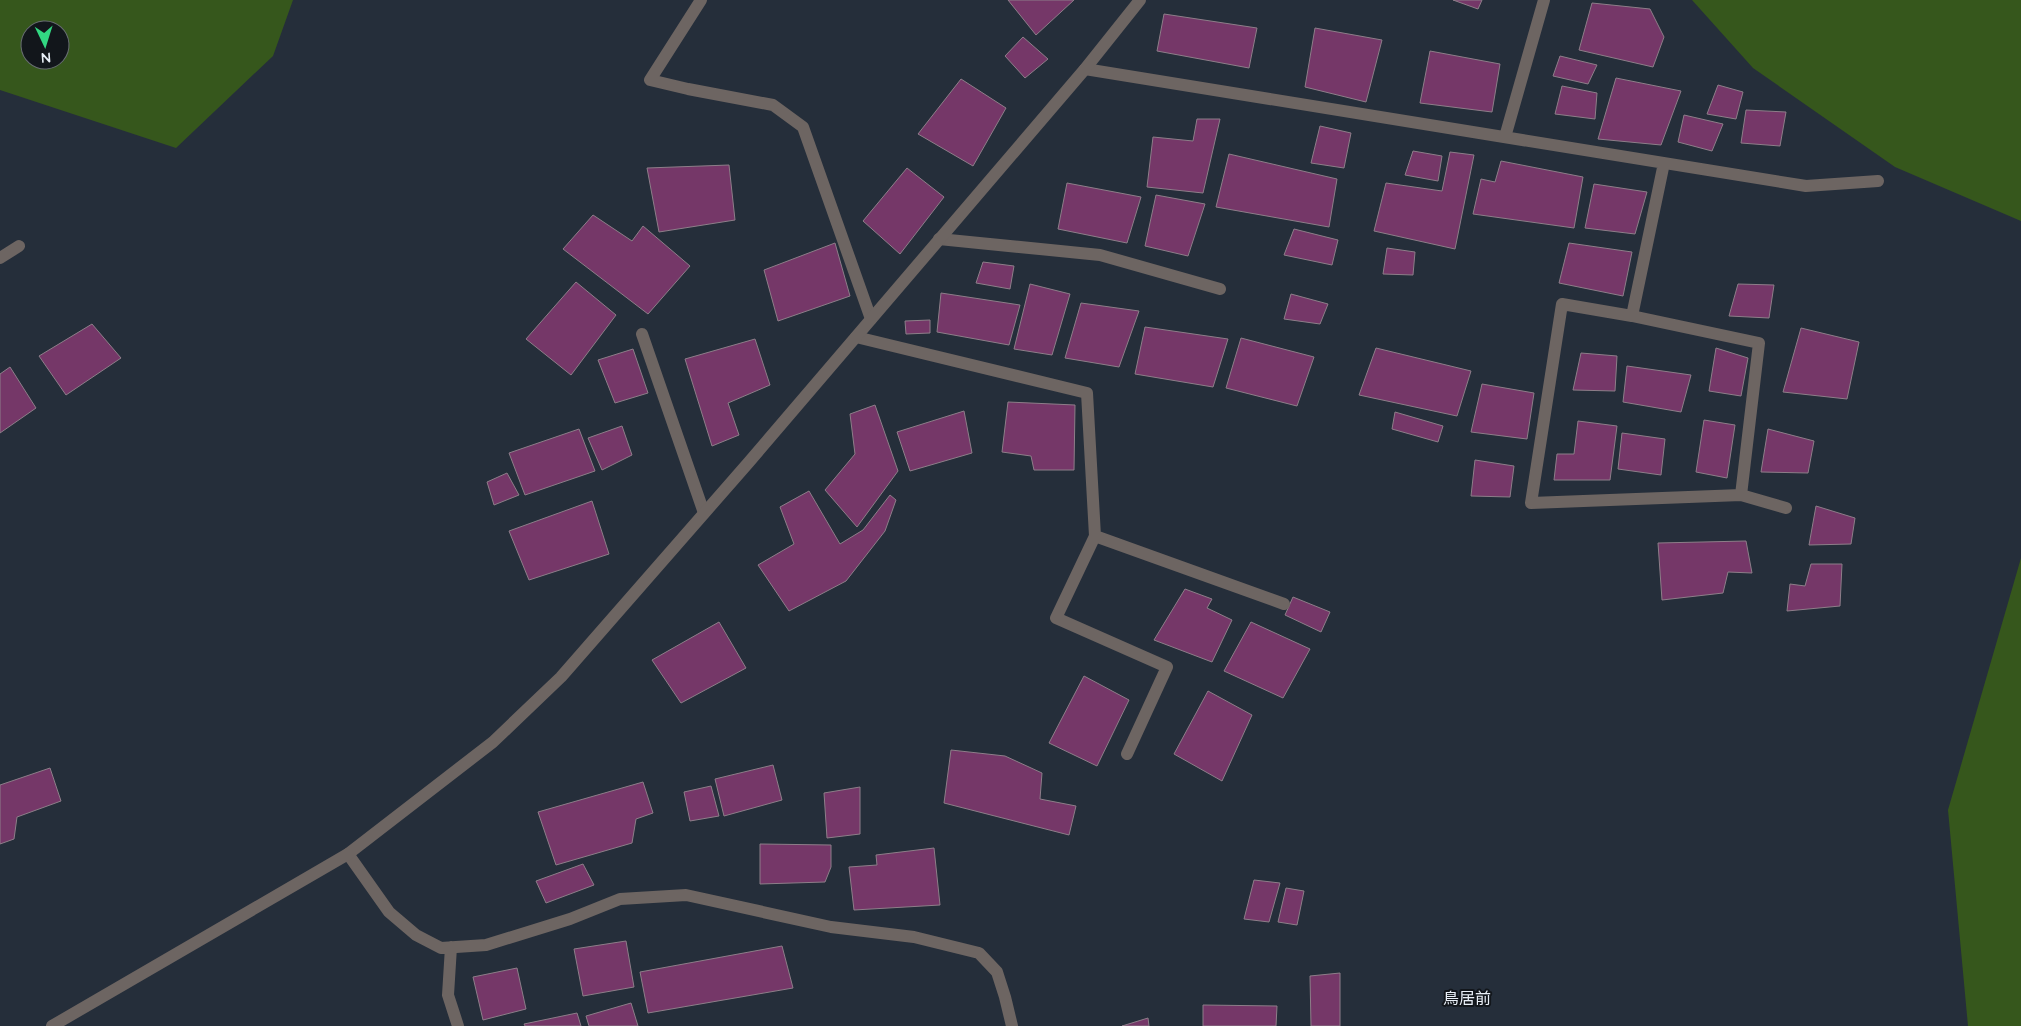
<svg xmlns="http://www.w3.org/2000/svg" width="2021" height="1026" font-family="Quicksand,'Noto Sans JP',sans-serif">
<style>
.green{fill:#36571c;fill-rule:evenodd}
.building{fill:#753768;stroke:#8d7e89}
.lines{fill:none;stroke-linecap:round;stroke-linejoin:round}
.minor{stroke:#6d6562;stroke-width:12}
.tertiary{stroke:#6d6562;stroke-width:12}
.labels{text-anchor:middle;stroke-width:4;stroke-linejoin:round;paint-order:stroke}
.quarter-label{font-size:16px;fill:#eaf0f8;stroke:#12161b}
</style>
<rect width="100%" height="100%" fill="#252e3a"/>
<path class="green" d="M0,0H293L273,56L176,148L0,90ZM30,30H60V60H30Z
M1692,0H2021V221L1895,167L1753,68Z
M2021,558V1026H1968L1948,810Z"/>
<path class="building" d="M1008,0H1074L1036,35Z
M1453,0H1482L1478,9Z
M1592,3L1650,9L1664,37L1653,67L1579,50Z
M1164,14L1257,28L1249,68L1157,51Z
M1315,28L1382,40L1366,102L1305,87Z
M1023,37L1048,59L1025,78L1005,56Z
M1430,51L1500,64L1492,112L1420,103Z
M1560,56L1597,65L1588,84L1553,76Z
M1616,78L1681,91L1661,145L1598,139Z
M961,79L1006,108L973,166L918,134Z
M1718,85L1743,92L1736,119L1707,114Z
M1562,86L1597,93L1595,119L1555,114Z
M1746,110L1786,112L1780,146L1741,143Z
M1684,115L1723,124L1712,151L1678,142Z
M1197,119H1220L1203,193L1147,187L1153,137L1193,141Z
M1320,126L1351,133L1344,168L1311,163Z
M1413,151L1442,156L1438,181L1405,175Z
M1450,152L1474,155L1455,249L1374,231L1386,183L1442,191Z
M1229,154L1337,179L1329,227L1216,207Z
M1501,161L1583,177L1574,228L1473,214L1481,179L1495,182Z
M729,165L735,220L659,232L647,168Z
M907,168L944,197L900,254L863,221Z
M1067,183L1141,197L1127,243L1058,229Z
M1594,184L1647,192L1635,234L1585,228Z
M1156,195L1205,204L1188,256L1145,246Z
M593,215L632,241L643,226L690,266L648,314L563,249Z
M1294,229L1338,240L1332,265L1284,255Z
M835,243L850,296L778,321L764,270Z
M1569,243L1632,252L1623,296L1559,283Z
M1387,248L1415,252L1413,275L1383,274Z
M983,262L1014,266L1010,289L976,283Z
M576,282L616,315L571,375L526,339Z
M1030,284L1070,294L1052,355L1014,349Z
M1738,284L1774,285L1769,318L1729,316Z
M941,293L1020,305L1009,345L937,332Z
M1291,294L1328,304L1320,324L1284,319Z
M1081,303L1139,311L1119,367L1065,358Z
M930,320V333L906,334L905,321Z
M92,324L121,358L66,395L39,356Z
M1145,327L1228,339L1213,387L1135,374Z
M1801,328L1859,342L1847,399L1783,392Z
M1241,338L1314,357L1297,406L1226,388Z
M755,339L770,385L728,403L739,435L712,446L685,359Z
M1376,348L1471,371L1457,416L1359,395Z
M1716,348L1748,358L1741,396L1709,391Z
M633,349L648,393L615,403L598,360Z
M1581,353L1617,356L1615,391L1573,390Z
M1627,366L1691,375L1681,412L1623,402Z
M10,367L36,408L0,433V374Z
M1482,384L1534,393L1527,439L1471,432Z
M1008,402L1075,405L1074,470H1034L1031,456L1002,452Z
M875,405L898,471L857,527L825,490L855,454L850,414Z
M964,411L972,453L910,471L897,432Z
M1395,412L1443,426L1438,442L1392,429Z
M1704,420L1735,425L1727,478L1696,472Z
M1578,421L1617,426L1610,480H1554L1557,454H1574Z
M622,426L632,455L602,470L588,438Z
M579,429L595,471L525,495L509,453Z
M1768,429L1814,441L1808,473L1761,472Z
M1622,433L1665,439L1661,475L1618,469Z
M1475,460L1514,466L1510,497L1471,496Z
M507,473L519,495L494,505L487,482Z
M809,491L840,544L863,530L890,495L896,500L885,531L846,581L789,611L758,565L794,544L780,507Z
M592,501L609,554L529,580L509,531Z
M1816,506L1855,518L1851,544L1809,545Z
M1746,541L1752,573L1728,572L1723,593L1662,600L1658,543Z
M1811,564H1842L1840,606L1787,611L1790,584L1805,586Z
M1185,589L1212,599L1207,608L1232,620L1212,662L1154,640Z
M1293,597L1330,612L1321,632L1285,615Z
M719,622L746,668L681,703L652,660Z
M1251,622L1310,649L1283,698L1224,671Z
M1084,676L1129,700L1097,766L1049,743Z
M1208,691L1252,715L1222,781L1174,754Z
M951,750L1005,756L1042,773L1040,799L1076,806L1069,835L944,803Z
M773,765L782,800L724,816L715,779Z
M50,768L61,801L17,817L14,839L0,844V785Z
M643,782L653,813L636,819L632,843L556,865L538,812Z
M711,786L719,816L690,821L684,792Z
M860,787V834L827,838L824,793Z
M760,844L831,845V867L825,882L760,884Z
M934,848L940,905L854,910L849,867L877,865L876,855Z
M583,864L594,885L546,903L536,881Z
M1254,880L1280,883L1269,922L1244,919Z
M1286,888L1304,891L1297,925L1278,922Z
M626,941L634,987L583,996L574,949Z
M782,946L793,988L648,1013L640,972Z
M517,968L526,1009L483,1020L473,977Z
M1340,973V1026H1311L1310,976Z
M631,1003L638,1026H589L586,1016Z
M1203,1005L1277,1006L1276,1026H1203Z
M577,1013L581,1026H525L524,1024Z
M1148,1018L1149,1026H1122Z"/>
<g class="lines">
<path class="minor" d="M701,0L650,80L688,89L773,105L803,127L871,319
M1085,69L1806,186L1878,181
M1505,137L1544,0
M939,239L1100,255L1220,289
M0,258L19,246
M1632,316L1759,343L1741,495L1531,503L1562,304L1632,316L1664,163
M642,334L704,513
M856,337L1087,393L1095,536L1284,604
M1741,495L1786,508
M1095,536L1056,618L1167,667L1127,754
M348,854L389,912L416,935L441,948L486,945L570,919L620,899L686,895L831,927L914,937L979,953L997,972L1005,997L1012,1026
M451,947L448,995L458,1026"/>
<path class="tertiary" d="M52,1026L348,854L493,742L561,677L749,462L1085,69L1140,0"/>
</g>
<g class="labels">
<g class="quarter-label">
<text x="1467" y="1004">鳥居前</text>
</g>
</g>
<g transform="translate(45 45) rotate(176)"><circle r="24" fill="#12161b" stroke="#686d73"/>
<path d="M0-4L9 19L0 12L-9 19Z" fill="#32d882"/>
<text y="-8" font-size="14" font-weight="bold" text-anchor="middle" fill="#eaf0f8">N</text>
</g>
</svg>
